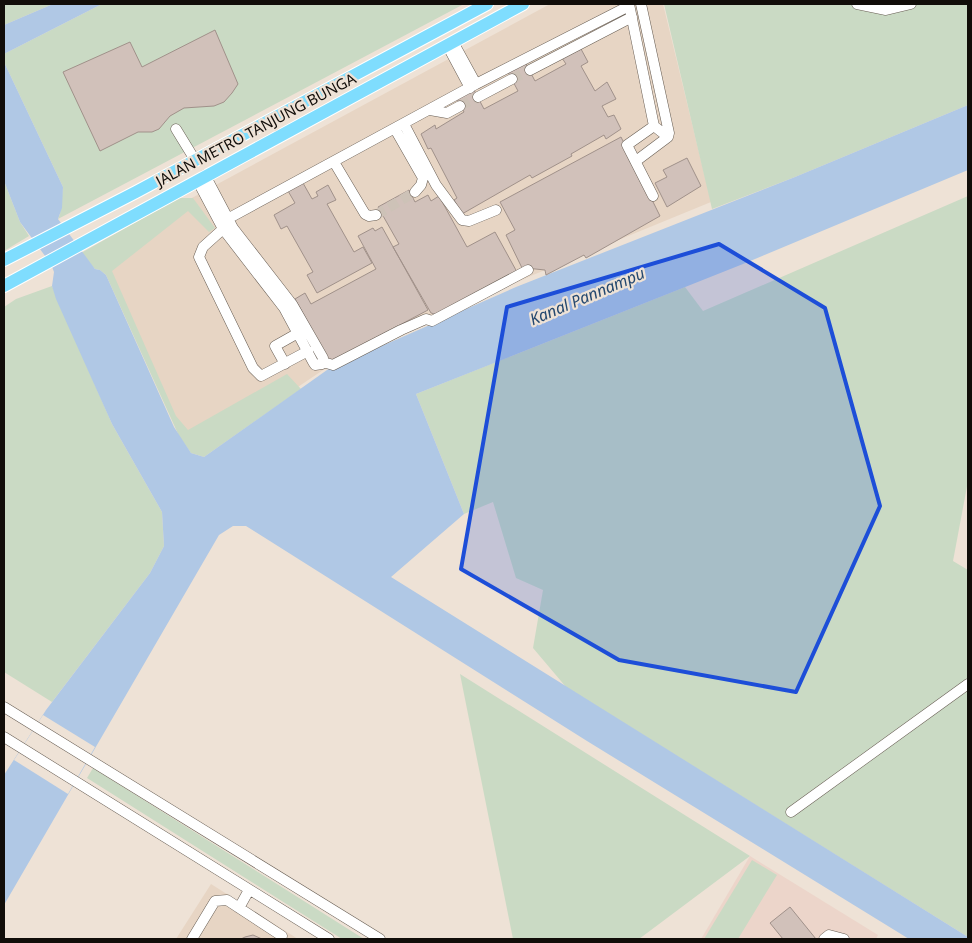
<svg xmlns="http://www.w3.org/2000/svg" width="972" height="943" font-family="'Noto Sans',sans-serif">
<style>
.built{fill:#e7d5c4}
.education{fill:#ecd5ca}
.green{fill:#cadac4}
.water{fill:#b0c8e5}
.pier{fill:#eee2d6}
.building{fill:#d1c1ba;stroke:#a0918a}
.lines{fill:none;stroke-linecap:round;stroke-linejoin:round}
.minor-tunnel{stroke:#cdc2b7;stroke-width:10;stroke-dasharray:10 5;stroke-linecap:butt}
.minor-casing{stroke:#675d53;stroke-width:11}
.major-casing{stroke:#fff;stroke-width:14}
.minor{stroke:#fff;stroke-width:10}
.major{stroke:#7fddfe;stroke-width:12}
.marked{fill:#1d4ed8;fill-opacity:0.2;stroke:#1d4ed8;stroke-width:4;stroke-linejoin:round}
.labels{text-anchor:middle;stroke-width:4.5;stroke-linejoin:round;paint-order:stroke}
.street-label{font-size:15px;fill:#110d09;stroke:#eee2d6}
.water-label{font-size:16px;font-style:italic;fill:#24486f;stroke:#eee2d6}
</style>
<rect width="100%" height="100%" fill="#eee2d6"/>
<path class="built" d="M550,4H663L711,202L533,275L335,362L231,432L187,441L97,254L153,219Z
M211,884L298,939H176Z"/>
<path class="education" d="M750,856L878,935L876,939H701Z"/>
<path class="green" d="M4,4H53L4,25Z
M102,4H464L58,219L60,214L63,187L4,62V54Z
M664,4H968V105L795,177L712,209Z
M4,181L20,222L29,236L4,251Z
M968,196V481L953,561L968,570V937L566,687L533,648L543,590L516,578L493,502L464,514L416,394L685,287L703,311Z
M179,198H193L215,228L209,232L188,211L112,271L176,416L188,430L287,374L301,389L204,457L191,453L179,436L106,275L100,270L95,269L81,253Z
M52,286L112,424L162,512L164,546L150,573L52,702L4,672V307L16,299Z
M460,674L750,856L639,939H513Z
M93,768L364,939H342L87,778Z
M752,860L777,875L738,939H704Z"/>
<path class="water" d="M53,4H102L4,54V25Z
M4,62L63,187L62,208L58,219L95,269L100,270L106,275L174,427L191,453L204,457L327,370L516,287L795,177L968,105V170L743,264L416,394L464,514L391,577L968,937V939H909L587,741L246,526H233L219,535L4,905V775L46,710L150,573L164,546L162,512L112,424L56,299L52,286L54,272L51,264L20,222L4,181Z"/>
<path class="pier" d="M43,715L95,747L68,794L14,760Z"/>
<path class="building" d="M215,30L238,84L232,93L224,102L214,106L184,108L170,116L159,129L152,132H138L100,151L63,72L130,42L142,67Z
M581,49L588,62L581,66L595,91L607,82L616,99L602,106L608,117L614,115L621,129L606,139L604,135L571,154L572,156L532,178L530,175L462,214L454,200L457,198L431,148L428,149L421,134L435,125L436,129L464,112L457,99L474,90L484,109L518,91L508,72L525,62L535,81L566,64L562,58Z
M621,137L660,216L586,258L584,255L546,275L545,270L526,268L523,270L506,235L515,230L500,202Z
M687,158L701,186L667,207L655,183L667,177L663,170Z
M303,183L312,199L318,196L316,192L328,185L336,200L327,204L354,252L363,247L372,263L317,293L307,275L313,272L287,226L281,229L274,215L295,203L288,191Z
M409,190L415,202L428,195L431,201L439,196L467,247L495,232L517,272L438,315L431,313L393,247L399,244L378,207Z
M382,227L428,310L330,362L295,299L305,293L311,304L376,269L358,236L373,228L375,231Z
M790,907L816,939H783L770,923Z
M253,935L262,939H241L245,937Z"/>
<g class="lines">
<path class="minor-tunnel" d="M512,79L530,70
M460,106L478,97
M376,215L415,192"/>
<defs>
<path id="minor" d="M629,4L654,126L668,137
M857,4L886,10L911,4
M453,42L476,84
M447,45L470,88
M530,70L632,17
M478,97L512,79
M430,110L447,113L460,106
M404,124L436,185L462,220L469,221L496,210
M176,129L195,160
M395,129L423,178L421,185L415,192
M636,161L668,137L669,133L641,4
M334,162L365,214L369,216L376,215
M197,180L223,229L284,308L313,362L315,365L322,364L323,358L292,304L233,228L205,175
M653,196L627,145L654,126
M220,223L476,84L629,6
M223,229L203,247L199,257L253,368L261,376L308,351
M323,362L333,365L401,330L426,319L432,321L528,270
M285,364L275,346L298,333
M4,707L380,939
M4,737L329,939
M791,812L968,684
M239,908L249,890
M192,939L215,901L227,900L282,936
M824,939L829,935L844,939"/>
<path id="major" d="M4,260L136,192L487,4
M4,286L523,4"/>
</defs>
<use href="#minor" class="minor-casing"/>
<use href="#major" class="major-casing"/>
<use href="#minor" class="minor"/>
<use href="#major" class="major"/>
</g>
<path class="marked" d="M719,244L825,308L880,506L796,692L619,660L461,569L507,307Z"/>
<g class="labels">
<g class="street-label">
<text transform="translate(256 130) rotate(-28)" y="5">JALAN METRO TANJUNG BUNGA</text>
</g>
<g class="water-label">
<text transform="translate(587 296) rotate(-23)" y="6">Kanal Pannampu</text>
</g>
</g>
<rect width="972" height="943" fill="none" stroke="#110d09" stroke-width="10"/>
</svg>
